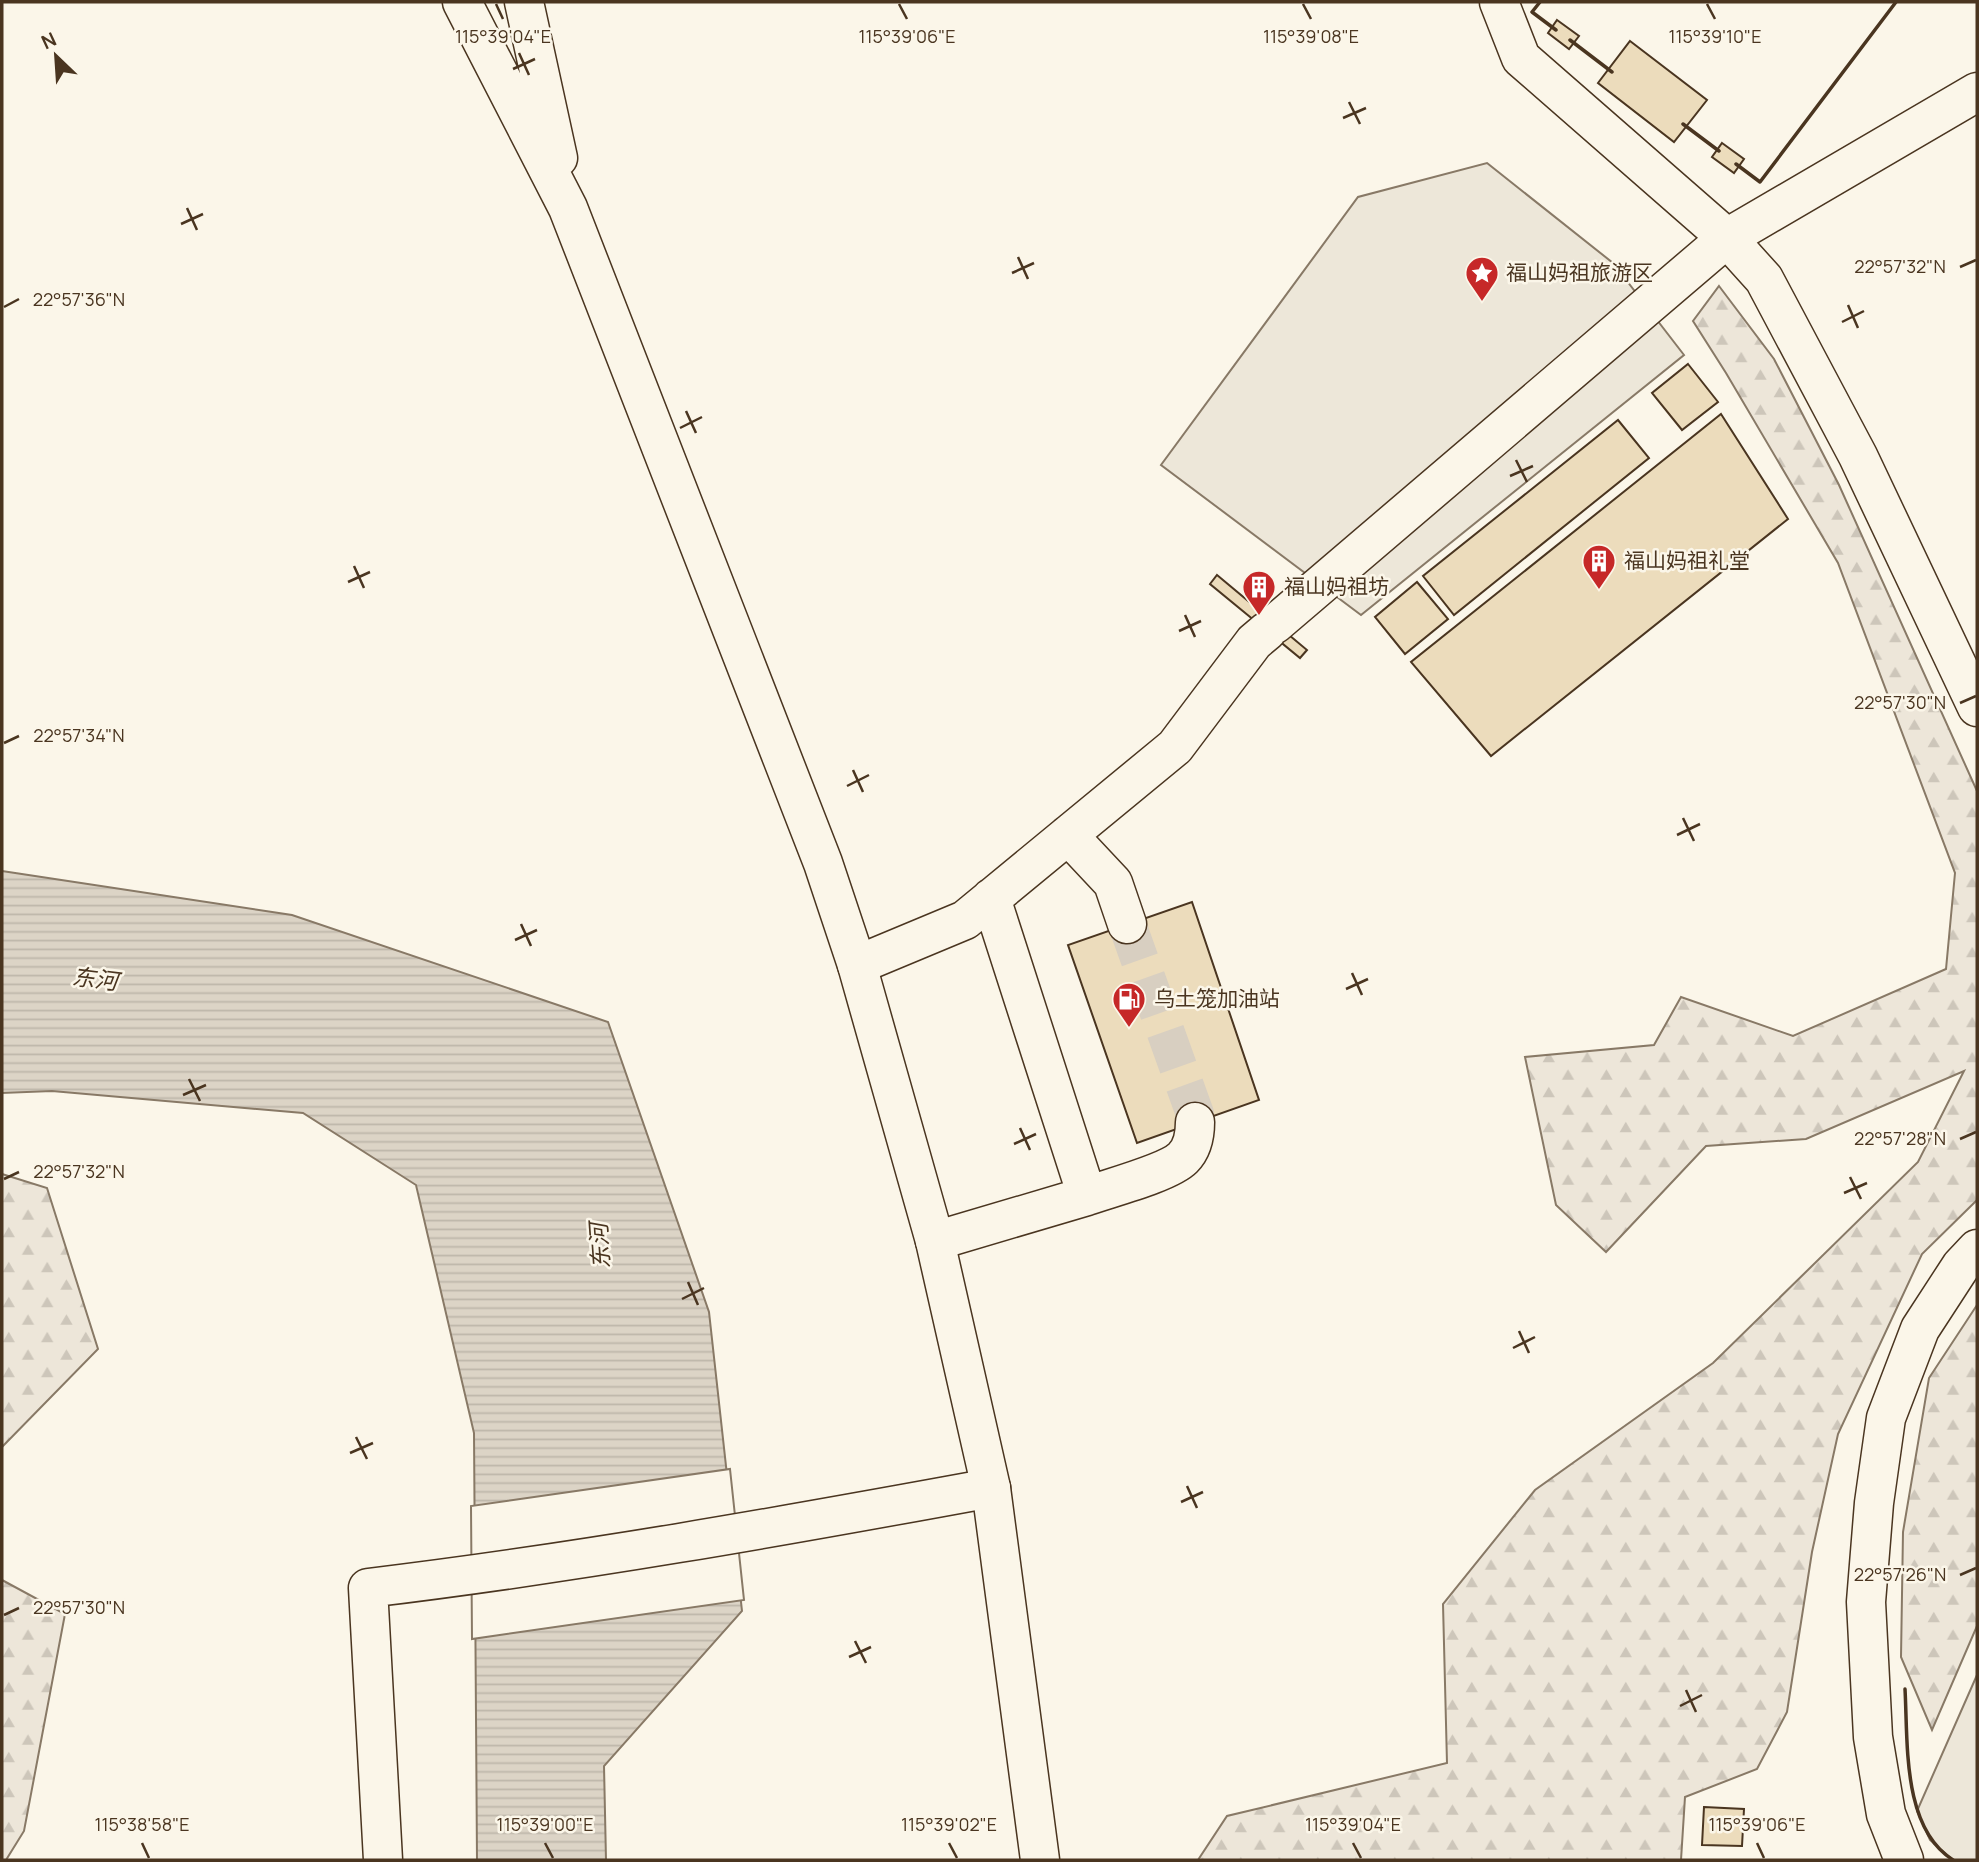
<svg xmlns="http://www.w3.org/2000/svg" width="1979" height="1862" font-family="Manrope,'Noto Sans SC',sans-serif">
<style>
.forest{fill:url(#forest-firs);stroke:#887966;stroke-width:2}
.parking{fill:#ede7d9;stroke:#887966;stroke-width:2}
.water{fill:url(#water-rules);stroke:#887966;stroke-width:2}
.pier{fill:#fbf6e9;stroke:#887966;stroke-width:2}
.building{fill:#ecdcbc;stroke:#4a3520;stroke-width:2}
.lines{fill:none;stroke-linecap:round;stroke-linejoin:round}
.minor-tunnel{stroke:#d8cfc1;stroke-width:38;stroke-dasharray:38 19;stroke-linecap:butt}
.minor-casing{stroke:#4a3520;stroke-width:41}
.major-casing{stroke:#4a3520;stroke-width:41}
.minor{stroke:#fbf6e9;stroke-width:38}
.major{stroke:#fbf6e9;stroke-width:38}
.wall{stroke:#4a3520;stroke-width:3.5}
.ticks{fill:none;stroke:#4a3520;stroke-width:2.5}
.labels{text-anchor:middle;stroke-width:5;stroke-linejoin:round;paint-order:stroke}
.poi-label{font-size:21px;fill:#4a3520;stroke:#fbf6e9;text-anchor:start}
.water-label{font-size:23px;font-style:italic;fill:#4a3520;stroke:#fbf6e9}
.ticks-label{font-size:18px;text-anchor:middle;fill:#4a3520;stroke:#fbf6e9;stroke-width:5;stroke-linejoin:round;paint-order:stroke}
</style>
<defs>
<pattern id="forest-firs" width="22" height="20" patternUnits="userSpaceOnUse" patternTransform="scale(1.75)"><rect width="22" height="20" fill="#ede6d9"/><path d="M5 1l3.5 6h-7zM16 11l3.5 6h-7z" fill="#cdc6ba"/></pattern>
<pattern id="water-rules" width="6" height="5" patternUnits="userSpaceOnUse" patternTransform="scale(1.75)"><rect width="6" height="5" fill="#dcd4c6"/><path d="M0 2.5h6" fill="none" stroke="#beb7aa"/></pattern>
</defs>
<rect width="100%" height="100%" fill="#fbf6e9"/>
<path class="forest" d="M1719,286L1774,359L1839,485L1977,791V1200L1922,1254L1838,1434L1812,1552L1787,1712L1757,1769L1685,1797L1681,1860H1198L1227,1816L1447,1763L1443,1604L1535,1490L1713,1363L1918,1162L1964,1071L1806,1139L1706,1146L1606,1252L1556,1205L1525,1057L1654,1045L1681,997L1793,1036L1946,969L1955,873L1838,563L1726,373L1693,321Z
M2,1174L47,1188L98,1349L2,1447Z
M1977,1305V1626L1932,1730L1901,1657L1903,1532L1929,1378Z
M2,1580L65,1614L24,1831L6,1860H2Z"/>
<path class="parking" d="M1487,163L1613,263L1684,355L1361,615L1161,465L1358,197Z
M1977,1675V1860H1953L1930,1840L1917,1811Z"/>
<path class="water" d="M2,871L292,915L608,1022L709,1312L742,1611L604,1766L606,1860H477L474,1433L416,1185L303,1113L52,1091L2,1093Z"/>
<path class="pier" d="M730,1469L744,1600L472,1639L471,1506Z"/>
<path class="building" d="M1557,20L1579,36L1569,49L1548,33Z
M1630,41L1707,100L1674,142L1598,83Z
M1722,143L1744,159L1734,173L1712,157Z
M1688,364L1718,402L1682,430L1652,393Z
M1721,414L1788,519L1491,756L1411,662Z
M1618,420L1649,458L1454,615L1423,576Z
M1217,575L1307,650L1300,658L1210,584Z
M1417,582L1448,619L1405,654L1375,617Z
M1192,902L1259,1100L1137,1143L1068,945Z
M1704,1807L1744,1809L1742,1846L1702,1845Z"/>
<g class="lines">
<path class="minor-tunnel" d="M1127,924L1195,1114V1122"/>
<defs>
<path id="minor" d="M1499,2L1521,58L1727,238L1764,279L1858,456L1977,707
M1275,624L1727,238L1977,92
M1068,835L1113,883L1127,924
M857,965L965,920L1175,747L1254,642L1267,631
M1087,1196C1109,1188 1168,1173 1183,1158C1193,1148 1195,1135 1195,1122
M935,1241L1087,1196L991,898
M383,1860L368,1588C576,1563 784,1526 991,1488
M1904,1860L1886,1814L1873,1737L1866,1602L1874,1503L1886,1418L1920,1329L1961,1266L1977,1249"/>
<path id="major" d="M462,2L568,208L823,863L857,965L935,1241L991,1488L1040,1860
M524,2L558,158"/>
</defs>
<use href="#minor" class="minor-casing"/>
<use href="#major" class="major-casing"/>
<use href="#minor" class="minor"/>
<use href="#major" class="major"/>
<path class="wall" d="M1540,2L1532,12L1556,30
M1570,40L1612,72
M1683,124L1719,151
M1736,164L1760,182L1896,2
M1905,1689C1908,1743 1902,1828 1953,1860"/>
</g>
<path class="ticks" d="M496,4L503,19M899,4L907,19M1303,4L1311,19M1707,4L1715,19M519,53L529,75M513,69L535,59M1349,102L1360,124M1343,118L1366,108M187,208L197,230M181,224L203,214M1018,257L1028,279M1960,267L1976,260M1012,273L1034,263M1848,305L1858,328M4,307L19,299M1842,322L1864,311M686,411L696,433M680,428L702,417M1516,460L1527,482M1510,476L1533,466M354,566L364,588M348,582L370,572M1185,615L1195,637M1179,631L1201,621M1960,703L1976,696M4,743L19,736M853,770L863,792M847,786L869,775M1683,818L1694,841M1677,835L1700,824M521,924L531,946M515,940L537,930M1352,973L1362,995M1346,989L1368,979M189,1079L200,1101M183,1095L206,1085M1020,1128L1030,1150M1960,1139L1976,1132M1014,1144L1036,1134M1850,1177L1861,1199M4,1179L19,1172M1844,1193L1867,1183M688,1282L698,1305M682,1299L704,1288M1519,1331L1529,1353M1513,1348L1535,1337M356,1437L367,1459M350,1453L373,1443M1187,1486L1197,1508M1181,1502L1203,1492M1960,1575L1976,1568M4,1615L19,1608M855,1641L866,1663M849,1657L871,1647M1686,1690L1696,1712M1680,1706L1702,1695M142,1843L149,1858M545,1843L553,1858M949,1843L957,1858M1353,1843L1361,1858M1757,1843L1764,1858"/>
<defs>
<symbol id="sight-pin" viewBox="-11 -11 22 30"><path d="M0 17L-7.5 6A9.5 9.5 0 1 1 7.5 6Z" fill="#c62828" stroke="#fbf6e9"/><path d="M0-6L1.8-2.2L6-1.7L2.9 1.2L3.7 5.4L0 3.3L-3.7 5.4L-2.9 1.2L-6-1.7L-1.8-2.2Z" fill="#fff"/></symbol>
<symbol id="building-pin" viewBox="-11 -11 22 30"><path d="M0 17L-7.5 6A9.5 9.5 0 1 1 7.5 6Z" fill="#c62828" stroke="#fbf6e9"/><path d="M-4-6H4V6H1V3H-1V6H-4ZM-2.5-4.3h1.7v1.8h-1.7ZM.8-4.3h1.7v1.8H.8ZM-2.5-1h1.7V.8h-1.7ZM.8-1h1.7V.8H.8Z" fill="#fff"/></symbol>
<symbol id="fuel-pin" viewBox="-11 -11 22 30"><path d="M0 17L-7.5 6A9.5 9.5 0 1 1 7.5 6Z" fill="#c62828" stroke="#fbf6e9"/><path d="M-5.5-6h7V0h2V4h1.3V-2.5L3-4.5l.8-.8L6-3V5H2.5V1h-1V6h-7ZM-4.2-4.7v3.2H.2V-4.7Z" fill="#fff"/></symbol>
</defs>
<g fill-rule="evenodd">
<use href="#sight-pin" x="1463" y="254" width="38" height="52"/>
<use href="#building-pin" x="1580" y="542" width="38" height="52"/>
<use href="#building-pin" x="1240" y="568" width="38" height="52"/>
<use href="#fuel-pin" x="1110" y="980" width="38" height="52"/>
</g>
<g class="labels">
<g class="poi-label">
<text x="1506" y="280">福山妈祖旅游区</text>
<text x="1624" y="568">福山妈祖礼堂</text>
<text x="1284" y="594">福山妈祖坊</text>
<text x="1154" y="1006">乌土笼加油站</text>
</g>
<g class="water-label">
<text transform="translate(95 979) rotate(7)" y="8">东河</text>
<text transform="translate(600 1246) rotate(-94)" y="8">东河</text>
</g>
</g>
<g class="ticks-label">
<text x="503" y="43">115°39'04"E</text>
<text x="907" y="43">115°39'06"E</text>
<text x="1311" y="43">115°39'08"E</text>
<text x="1715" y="43">115°39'10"E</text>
<text x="1900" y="273">22°57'32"N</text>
<text x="79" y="306">22°57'36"N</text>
<text x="1900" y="709">22°57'30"N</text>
<text x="79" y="742">22°57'34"N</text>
<text x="1900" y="1145">22°57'28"N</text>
<text x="79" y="1178">22°57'32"N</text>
<text x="1900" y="1581">22°57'26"N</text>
<text x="79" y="1614">22°57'30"N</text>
<text x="142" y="1831">115°38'58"E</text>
<text x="545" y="1831">115°39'00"E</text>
<text x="949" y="1831">115°39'02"E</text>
<text x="1353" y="1831">115°39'04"E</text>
<text x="1757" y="1831">115°39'06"E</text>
</g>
<rect width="1979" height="1862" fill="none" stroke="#4a3520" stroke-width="7"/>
<g transform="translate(56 56) rotate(335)" stroke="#fbf6e9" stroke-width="5" paint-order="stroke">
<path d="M0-5L12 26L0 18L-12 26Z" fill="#4a3520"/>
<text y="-10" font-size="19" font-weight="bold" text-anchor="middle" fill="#4a3520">N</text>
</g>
</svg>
